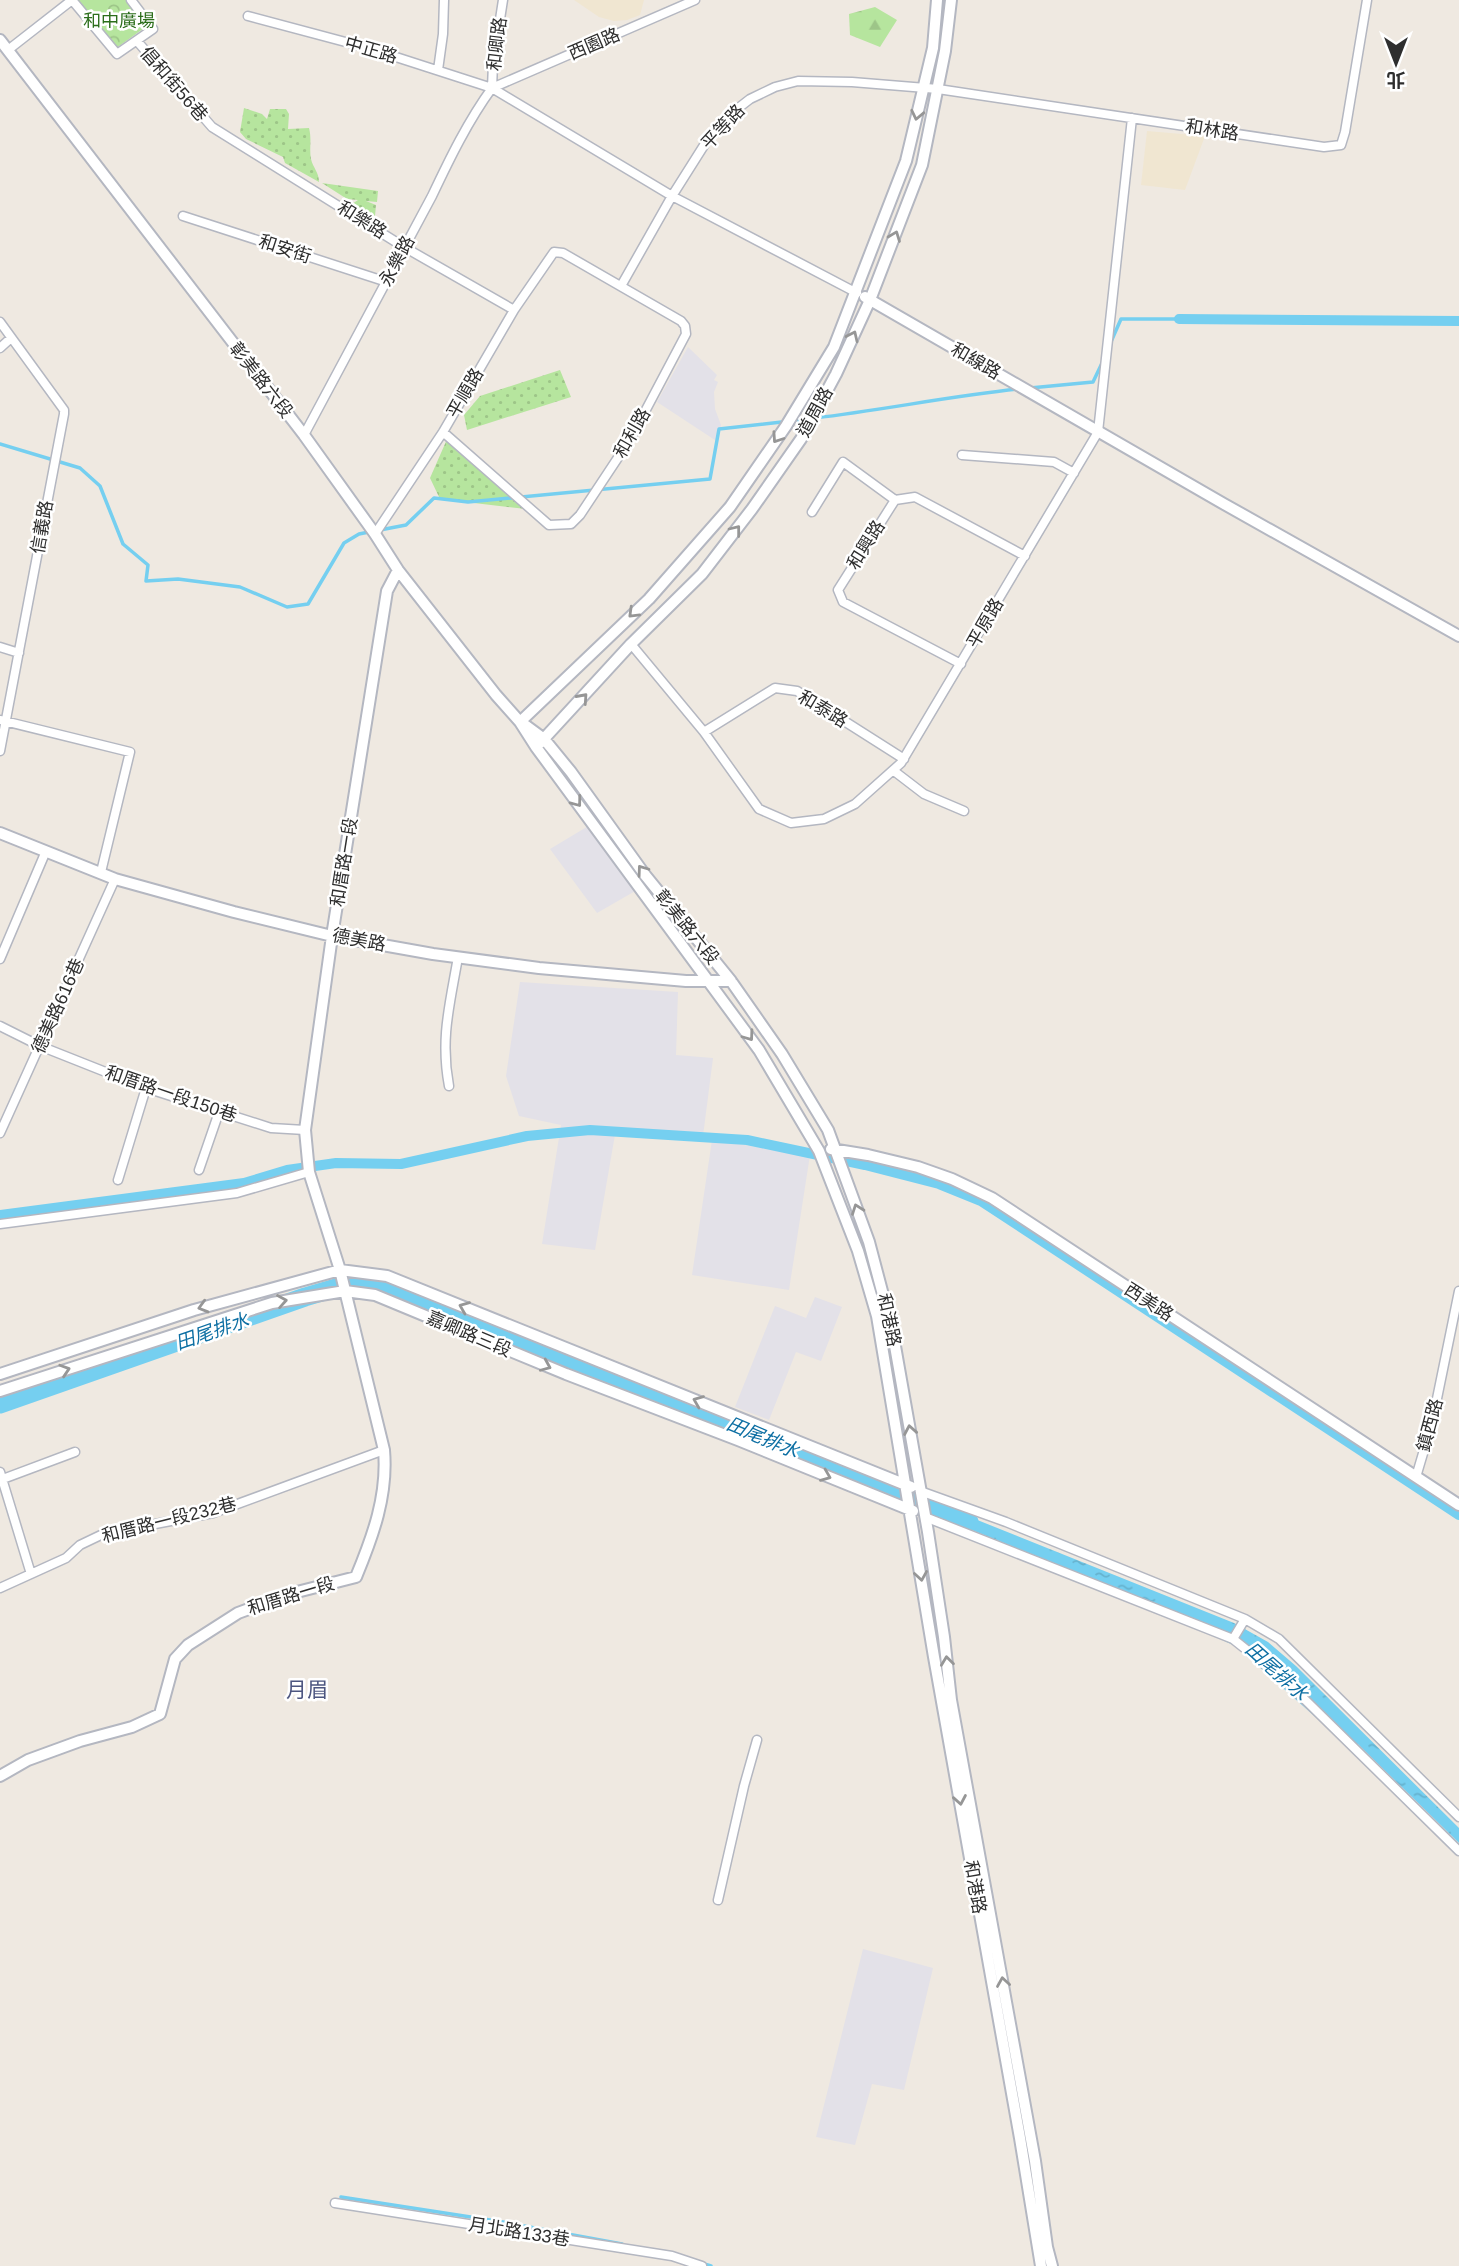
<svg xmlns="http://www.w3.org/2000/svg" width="1459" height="2266" font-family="Arial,'Noto Sans TC',sans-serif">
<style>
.industrial{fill:#e3e1e8}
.education{fill:#f0e6d1}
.grass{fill:url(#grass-dots)}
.forest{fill:url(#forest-firs)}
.park{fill:url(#park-crowns)}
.water{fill:url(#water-ripples)}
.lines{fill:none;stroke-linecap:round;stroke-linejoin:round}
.stream{stroke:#75cff0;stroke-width:3.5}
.canal{stroke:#75cff0;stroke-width:10}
.river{stroke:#75cff0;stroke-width:19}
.street-casing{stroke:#b4b7c1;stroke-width:11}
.secondary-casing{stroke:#b4b7c1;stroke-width:14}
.street{stroke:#fff;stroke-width:8}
.secondary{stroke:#fff;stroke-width:10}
.oneway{stroke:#969696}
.labels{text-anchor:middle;stroke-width:5;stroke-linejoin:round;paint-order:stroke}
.park-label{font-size:18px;fill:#2c6e1b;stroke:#fff}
.street-label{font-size:18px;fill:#2e2e2e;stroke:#fff}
.water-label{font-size:19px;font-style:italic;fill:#0d6fa3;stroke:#fff}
.quarter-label{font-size:21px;fill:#4d5680;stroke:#fff}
</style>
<defs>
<pattern id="grass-dots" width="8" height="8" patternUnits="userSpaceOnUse" patternTransform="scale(1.75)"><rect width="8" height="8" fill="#b6e59e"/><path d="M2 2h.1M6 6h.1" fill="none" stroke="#9dc588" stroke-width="1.8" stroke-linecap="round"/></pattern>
<pattern id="forest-firs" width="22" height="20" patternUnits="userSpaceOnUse" patternTransform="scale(1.75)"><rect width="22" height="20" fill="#b6e59e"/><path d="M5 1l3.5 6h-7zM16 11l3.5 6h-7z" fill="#9dc588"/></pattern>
<pattern id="park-crowns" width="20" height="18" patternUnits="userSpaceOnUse" patternTransform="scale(1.75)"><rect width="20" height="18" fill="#b6e59e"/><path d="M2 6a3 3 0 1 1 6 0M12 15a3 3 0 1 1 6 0" fill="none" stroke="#9dc588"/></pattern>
<pattern id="water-ripples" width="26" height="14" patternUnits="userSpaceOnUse" patternTransform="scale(1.75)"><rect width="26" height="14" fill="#75cff0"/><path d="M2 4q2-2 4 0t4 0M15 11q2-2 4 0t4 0" fill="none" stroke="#66b2ce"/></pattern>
</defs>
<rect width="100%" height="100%" fill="#efe9e1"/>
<path class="industrial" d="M688,347L717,375L714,380L718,382L714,392L715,409L721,425L718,442L657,402Z
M590,825L637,890L597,913L550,849Z
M520,982L678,992L676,1055L713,1058L703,1136L616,1129L595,1250L542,1244L561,1125L519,1116L506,1076Z
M712,1140L810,1155L789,1290L692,1275Z
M815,1297L842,1307L821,1361L796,1352L769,1420L735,1407L775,1306L806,1318Z
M863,1949L933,1968L904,2090L872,2084L855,2145L816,2137Z"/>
<path class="education" d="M574,0H644L640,15L627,20L614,21L599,17Z
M1147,131L1205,136L1185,190L1141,185Z"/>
<path class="grass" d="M244,108L262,114L267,119L270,109H286L289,114L288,129L309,128C312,139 309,149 311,159C313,168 319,172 319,182L285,163L283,157L246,139L240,132Z
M322,183L378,191L377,202L366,201L376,205L375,216L352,204L358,200L347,199Z
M560,370L571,397L467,430L464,415L480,396Z
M448,437L526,509L440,499L430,478Z"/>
<path class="forest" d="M875,7L897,20L880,47L850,35L849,14Z"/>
<path class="park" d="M76,0H127L147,26L115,49Z"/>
<path class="water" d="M945,1507L1234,1623L1268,1642L1296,1666L1459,1828V1843L1285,1673L1244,1640L947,1520Z"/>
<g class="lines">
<path class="stream" d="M1110,344L1121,319H1179
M1030,388L1093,382L1103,361
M815,418C883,410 951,396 1019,389
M0,444L80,468L100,486L123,544L148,565L146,581L178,579L240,587L287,607L308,604L344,543L359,534L369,532
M380,530L406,525L434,498L468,502L710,479L719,429L808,419
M341,2197L503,2222L622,2244
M701,2263L711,2266"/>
<path class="canal" d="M1179,319L1459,321
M0,1215L244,1183L287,1170L336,1163L401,1164L527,1136L590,1130L747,1140L865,1165L939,1184L981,1201L1459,1515"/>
<path class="river" d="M0,1404L305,1297L359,1281L411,1299L692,1408L969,1522
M1219,1628L1241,1638L1352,1737"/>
<defs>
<path id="street" d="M72,0L117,54L153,29L131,0
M248,16L368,48L492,88L672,196L857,293
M137,41L212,127L404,247L514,310
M8,50L72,0
M438,70L443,34L444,0
M492,88L695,0
M492,88L493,64L503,0
M183,216L387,282
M621,286L672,196L708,139L728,116L750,99L775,87L798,81L852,82L938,89L1324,147L1341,145L1345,132L1367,0
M0,322L64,410V414L0,751
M0,348L11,338
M304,435L432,196C450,158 468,121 492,88
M962,455L1054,462L1074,473
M812,512L843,462L895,500
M375,534L443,432L514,310L554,252L563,253L681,321L685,326L686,334L631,438L580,515L571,524L549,525L443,432
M631,644L704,732L759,809L791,823L824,819L855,804L901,763L1098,432L1132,118
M0,647L19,653
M961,664L843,602L838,590L895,500L915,497L1025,556
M0,720L130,752L101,872
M704,732L775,688L797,691L904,759
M894,771L924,794L964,811
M0,959L46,851
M0,1026L40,1046L146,1088L271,1128L305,1130
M449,1086C440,1038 450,1004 458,957
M0,1133L115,879
M199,1170L219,1112
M118,1180L146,1088
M0,1224L237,1193L309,1172
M0,1472L31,1574
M1416,1477L1432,1423L1459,1291
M0,1480L75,1452
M920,1491L1006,1522L1245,1619L1279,1639L1459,1817
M925,1517L1233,1639L1287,1682L1459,1851
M0,1588L66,1558L80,1545L103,1534L213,1513L384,1450
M1233,1639L1245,1619
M718,1900L744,1786L757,1740
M335,2203L672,2256L702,2266"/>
<path id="secondary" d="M0,40L304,435L375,534L398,570L496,695L520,722L536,747L759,1050L819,1151L858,1251L877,1316L934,1657L1020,2138L1041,2266
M865,297L1224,504L1459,636
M520,722L649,599L730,507L786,426L834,347L906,161L933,48L937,0
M525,725L544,739L571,772L645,875L731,981L782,1054L828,1130L869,1242L892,1329L928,1532L944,1637L951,1700L1035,2161L1047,2247L1052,2266
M540,743L631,644L702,574L752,509L801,439L836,374L870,300L922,165L945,51L951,0
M0,833L115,879L234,912L332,936L433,954L539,968L686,981H731
M831,1149L868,1155L918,1167L952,1179L992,1198L1459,1505
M0,1374L194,1310L340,1270L387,1276L911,1487
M0,1391L272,1303L345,1291L375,1295L566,1374L738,1440L913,1511
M0,1776L28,1760L80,1741L132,1727L160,1714L175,1659L188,1645L238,1613L289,1594L356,1577C373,1536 388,1495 384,1450L340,1270L309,1172L305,1130L332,936L387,591L398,570"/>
</defs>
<use href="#street" class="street-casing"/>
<use href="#secondary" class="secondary-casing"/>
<use href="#street" class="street"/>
<use href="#secondary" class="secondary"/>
</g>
<defs><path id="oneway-chevron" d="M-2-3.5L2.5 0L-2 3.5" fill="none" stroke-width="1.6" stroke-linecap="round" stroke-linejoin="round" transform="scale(1.75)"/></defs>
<g class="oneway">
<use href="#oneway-chevron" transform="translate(917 115) rotate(102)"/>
<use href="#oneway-chevron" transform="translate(895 236) rotate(-69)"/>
<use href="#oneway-chevron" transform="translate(853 336) rotate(-65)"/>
<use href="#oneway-chevron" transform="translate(777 438) rotate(124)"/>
<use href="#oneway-chevron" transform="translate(736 530) rotate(-52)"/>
<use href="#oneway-chevron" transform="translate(633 613) rotate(136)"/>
<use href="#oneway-chevron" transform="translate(583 698) rotate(-48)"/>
<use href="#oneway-chevron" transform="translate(577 802) rotate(53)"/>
<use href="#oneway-chevron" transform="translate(642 870) rotate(-126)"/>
<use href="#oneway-chevron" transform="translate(749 1036) rotate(54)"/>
<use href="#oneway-chevron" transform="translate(857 1209) rotate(-110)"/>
<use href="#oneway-chevron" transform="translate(282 1301) rotate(-10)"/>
<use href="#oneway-chevron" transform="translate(203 1307) rotate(164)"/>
<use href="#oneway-chevron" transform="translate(464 1307) rotate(-158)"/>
<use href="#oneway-chevron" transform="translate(546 1366) rotate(23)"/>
<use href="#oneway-chevron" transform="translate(65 1370) rotate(-18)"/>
<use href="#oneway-chevron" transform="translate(698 1401) rotate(-158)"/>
<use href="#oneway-chevron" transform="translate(910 1430) rotate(-100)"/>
<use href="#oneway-chevron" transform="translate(826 1476) rotate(22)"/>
<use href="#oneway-chevron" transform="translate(921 1576) rotate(81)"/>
<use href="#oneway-chevron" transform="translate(947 1661) rotate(-97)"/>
<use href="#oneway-chevron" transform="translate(960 1800) rotate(80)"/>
<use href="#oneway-chevron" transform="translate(1003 1982) rotate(-99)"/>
</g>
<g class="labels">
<g class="park-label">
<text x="119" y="27">和中廣場</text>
</g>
<g class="street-label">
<text transform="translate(497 44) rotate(-83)" y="6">和卿路</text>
<text transform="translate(594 44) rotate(-23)" y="6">西園路</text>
<text transform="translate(371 50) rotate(16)" y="6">中正路</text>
<text transform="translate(174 84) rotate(49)" y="6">倡和街56巷</text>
<text transform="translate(723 127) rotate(-47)" y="6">平等路</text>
<text transform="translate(1212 130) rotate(9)" y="6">和林路</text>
<text transform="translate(362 220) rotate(32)" y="6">和樂路</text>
<text transform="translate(285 249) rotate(18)" y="6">和安街</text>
<text transform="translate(397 261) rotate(-62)" y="6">永樂路</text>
<text transform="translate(976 361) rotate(30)" y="6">和線路</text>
<text transform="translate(261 380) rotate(52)" y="6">彰美路六段</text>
<text transform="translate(465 393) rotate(-60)" y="6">平順路</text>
<text transform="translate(815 412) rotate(-61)" y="6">道周路</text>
<text transform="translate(632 433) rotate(-60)" y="6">和利路</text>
<text transform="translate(42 527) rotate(-80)" y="6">信義路</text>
<text transform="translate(866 545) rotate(-58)" y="6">和興路</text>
<text transform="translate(985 623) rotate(-60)" y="6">平原路</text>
<text transform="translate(823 709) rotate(31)" y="6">和泰路</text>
<text transform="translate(344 862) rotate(-81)" y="6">和厝路一段</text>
<text transform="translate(687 927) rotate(51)" y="6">彰美路六段</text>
<text transform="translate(359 940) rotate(11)" y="6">德美路</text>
<text transform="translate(58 1006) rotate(-66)" y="6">德美路616巷</text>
<text transform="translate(171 1094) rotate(19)" y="6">和厝路一段150巷</text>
<text transform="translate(1149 1302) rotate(33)" y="6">西美路</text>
<text transform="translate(889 1320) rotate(78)" y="6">和港路</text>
<text transform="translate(469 1334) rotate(23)" y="6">嘉卿路三段</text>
<text transform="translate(1430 1425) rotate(-75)" y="6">鎮西路</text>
<text transform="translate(169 1520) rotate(-14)" y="6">和厝路一段232巷</text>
<text transform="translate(291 1596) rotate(-17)" y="6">和厝路一段</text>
<text transform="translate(975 1887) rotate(80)" y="6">和港路</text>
<text transform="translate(519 2232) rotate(9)" y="6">月北路133巷</text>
</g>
<g class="water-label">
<text transform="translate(212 1331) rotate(-19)" y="7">田尾排水</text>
<text transform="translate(763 1437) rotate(23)" y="7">田尾排水</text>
<text transform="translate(1277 1671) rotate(42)" y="7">田尾排水</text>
</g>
<g class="quarter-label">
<text x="307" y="1697">月眉</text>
</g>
</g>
<g transform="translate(1396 63) rotate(180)" stroke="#ffffff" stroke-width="5" paint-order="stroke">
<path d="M0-5L12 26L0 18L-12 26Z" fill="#2e2e2e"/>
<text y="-10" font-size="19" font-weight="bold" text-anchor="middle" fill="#2e2e2e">北</text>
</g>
</svg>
